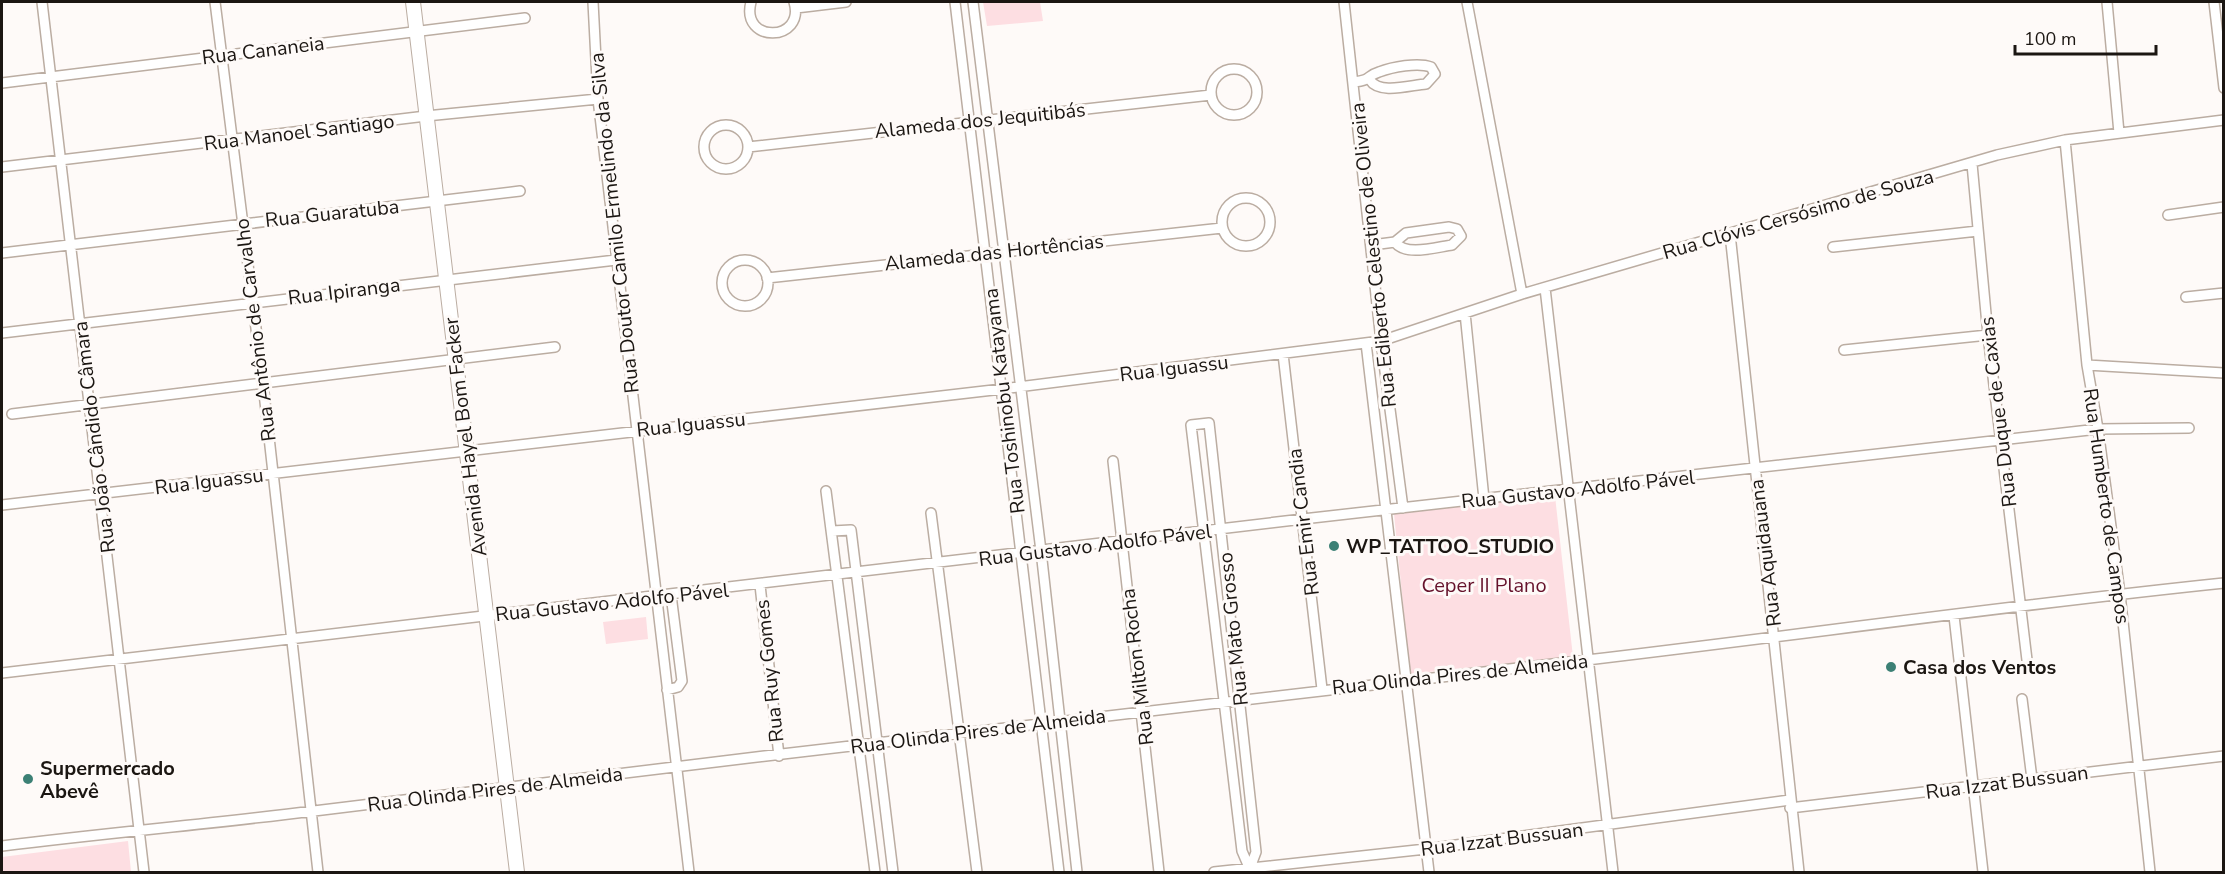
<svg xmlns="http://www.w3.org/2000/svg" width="2225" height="874" font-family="'Nunito Sans',sans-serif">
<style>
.green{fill:#fddee2}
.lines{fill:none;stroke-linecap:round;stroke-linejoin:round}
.street-casing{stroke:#bbada2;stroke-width:12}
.secondary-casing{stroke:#bbada2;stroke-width:16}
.street{stroke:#fff;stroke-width:9}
.secondary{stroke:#fff;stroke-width:14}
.poi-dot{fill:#3c8075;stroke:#fefaf8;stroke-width:2}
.labels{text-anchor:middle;stroke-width:6;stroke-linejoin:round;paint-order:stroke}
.street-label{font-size:20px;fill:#1b1612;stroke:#fefaf8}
.poi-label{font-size:20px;font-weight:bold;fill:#1b1612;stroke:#fefaf8;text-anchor:start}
.park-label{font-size:20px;fill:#65122b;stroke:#fefaf8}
</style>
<rect width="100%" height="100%" fill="#fefaf8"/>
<path class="green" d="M983,2H1040L1043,21L987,26Z
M1555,496L1573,657L1410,674L1394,514Z
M646,617L648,639L606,644L603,622Z
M128,841L131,872H2V857Z"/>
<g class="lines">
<defs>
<path id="street" d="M42,2L144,872
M215,2L263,384L318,872
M593,2L598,99L689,872
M751,2C740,44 806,42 794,2
M955,2L1059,872
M973,2L1041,551L1077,872
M1344,2L1381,341L1403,508
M1467,2L1522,294
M2107,2L2119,133
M2214,2L2224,88
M796,8L846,2
M1211 92a23 23 0 1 1 46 0a23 23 0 1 1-46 0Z
M1354,82C1372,80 1366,76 1379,72C1392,67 1418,62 1431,67L1435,74L1426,84C1411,85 1379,95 1370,80
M2,83L525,18
M704 147a22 22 0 1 1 44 0a22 22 0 1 1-44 0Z
M2065,140L2087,365L2098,429L2120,594L2150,872
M748,147L1211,95
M1972,164L1988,335L2027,660
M2,167L426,116L598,99
M1222 222a24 24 0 1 1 48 0a24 24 0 1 1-48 0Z
M2168,215L2224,207
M1730,234L1799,872
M1372,245L1395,242L1406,233L1449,227L1457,229L1461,236L1452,245C1437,247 1405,257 1395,242
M1833,247L1978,231
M2,253L520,191
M722 283a23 23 0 1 1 46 0a23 23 0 1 1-46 0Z
M767,278L1222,228
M1545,288L1613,872
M2186,297L2224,293
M1465,313L1484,499
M2,333L616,260
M1366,343L1429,872
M1844,350L1988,335
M1283,354L1322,689
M2087,365L2224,373
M12,414L555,347
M1113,461L1159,872
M826,491L875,872
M2,505L1002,389L1381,341L1522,294L1997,155L2065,140L2224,120
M931,513L977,872
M832,531L851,530L893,872
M760,585L779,756
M1954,616L1983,872
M2,673L1303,519L2098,429L2189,428
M667,690L678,687L682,681L671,595
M2022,699L2032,779
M1790,808L2224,756
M2,846C106,833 210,824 314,811C738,758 1163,709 1587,660C1799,635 2011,605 2224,583
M1250,868L1256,852L1209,423L1191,425L1242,851L1251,872
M1214,872L1426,849L1790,800"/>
<path id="secondary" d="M413,2L517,872"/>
</defs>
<use href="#street" class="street-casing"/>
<use href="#secondary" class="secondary-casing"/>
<use href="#street" class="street"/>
<use href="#secondary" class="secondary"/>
</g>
<g class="poi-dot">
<circle cx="1334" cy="546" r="6"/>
<circle cx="1891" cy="667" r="6"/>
<circle cx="28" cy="779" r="6"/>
</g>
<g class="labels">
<g class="street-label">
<text transform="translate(263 50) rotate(-7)" y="7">Rua Cananeia</text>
<text transform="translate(980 120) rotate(-6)" y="7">Alameda dos Jequitibás</text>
<text transform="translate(299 132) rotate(-7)" y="7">Rua Manoel Santiago</text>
<text transform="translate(332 213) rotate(-6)" y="7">Rua Guaratuba</text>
<text transform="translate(1798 214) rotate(-16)" y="7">Rua Clóvis Cersósimo de Souza</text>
<text transform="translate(614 223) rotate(-96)" y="7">Rua Doutor Camilo Ermelindo da Silva</text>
<text transform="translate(994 252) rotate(-6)" y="7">Alameda das Hortências</text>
<text transform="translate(1373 255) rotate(-96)" y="7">Rua Ediberto Celestino de Oliveira</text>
<text transform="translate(344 291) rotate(-7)" y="7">Rua Ipiranga</text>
<text transform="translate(255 330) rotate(-97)" y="7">Rua Antônio de Carvalho</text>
<text transform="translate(1174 368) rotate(-7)" y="7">Rua Iguassu</text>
<text transform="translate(1004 401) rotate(-97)" y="7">Rua Toshinobu Katayama</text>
<text transform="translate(1998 412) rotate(-97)" y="7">Rua Duque de Caxias</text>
<text transform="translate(691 424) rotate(-6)" y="7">Rua Iguassu</text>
<text transform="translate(94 437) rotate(-97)" y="7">Rua João Cândido Câmara</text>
<text transform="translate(465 437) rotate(-97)" y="7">Avenida Hayel Bom Facker</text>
<text transform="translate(209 481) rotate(-7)" y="7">Rua Iguassu</text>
<text transform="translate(1578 489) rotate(-6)" y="7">Rua Gustavo Adolfo Pável</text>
<text transform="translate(2107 506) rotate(82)" y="7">Rua Humberto de Campos</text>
<text transform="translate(1303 522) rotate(-97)" y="7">Rua Emir Candia</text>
<text transform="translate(1095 545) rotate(-7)" y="7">Rua Gustavo Adolfo Pável</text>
<text transform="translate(1765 553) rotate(-97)" y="7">Rua Aquidauana</text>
<text transform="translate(612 602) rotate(-6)" y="7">Rua Gustavo Adolfo Pável</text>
<text transform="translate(1233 629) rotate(-96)" y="7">Rua Mato Grosso</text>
<text transform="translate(1137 667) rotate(-97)" y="7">Rua Milton Rocha</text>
<text transform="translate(769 671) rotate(-96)" y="7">Rua Ruy Gomes</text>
<text transform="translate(1460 674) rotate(-6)" y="7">Rua Olinda Pires de Almeida</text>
<text transform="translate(978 731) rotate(-7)" y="7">Rua Olinda Pires de Almeida</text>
<text transform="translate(2007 782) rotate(-7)" y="7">Rua Izzat Bussuan</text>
<text transform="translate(495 789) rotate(-7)" y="7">Rua Olinda Pires de Almeida</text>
<text transform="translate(1502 839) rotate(-7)" y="7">Rua Izzat Bussuan</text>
</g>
<g class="poi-label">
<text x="1346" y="553">WP_TATTOO_STUDIO</text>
<text x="1903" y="674">Casa dos Ventos</text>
<text x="40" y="775">Supermercado<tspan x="40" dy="23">Abevê</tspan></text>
</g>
<g class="park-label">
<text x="1484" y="592">Ceper II Plano</text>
</g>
</g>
<rect width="2225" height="874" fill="none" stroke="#1b1612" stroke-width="6"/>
<path d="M2015 45v9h141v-9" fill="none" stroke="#1b1612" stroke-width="3"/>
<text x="2024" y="45" font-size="18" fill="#1b1612" stroke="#fefaf8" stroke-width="4.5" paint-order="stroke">100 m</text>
</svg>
